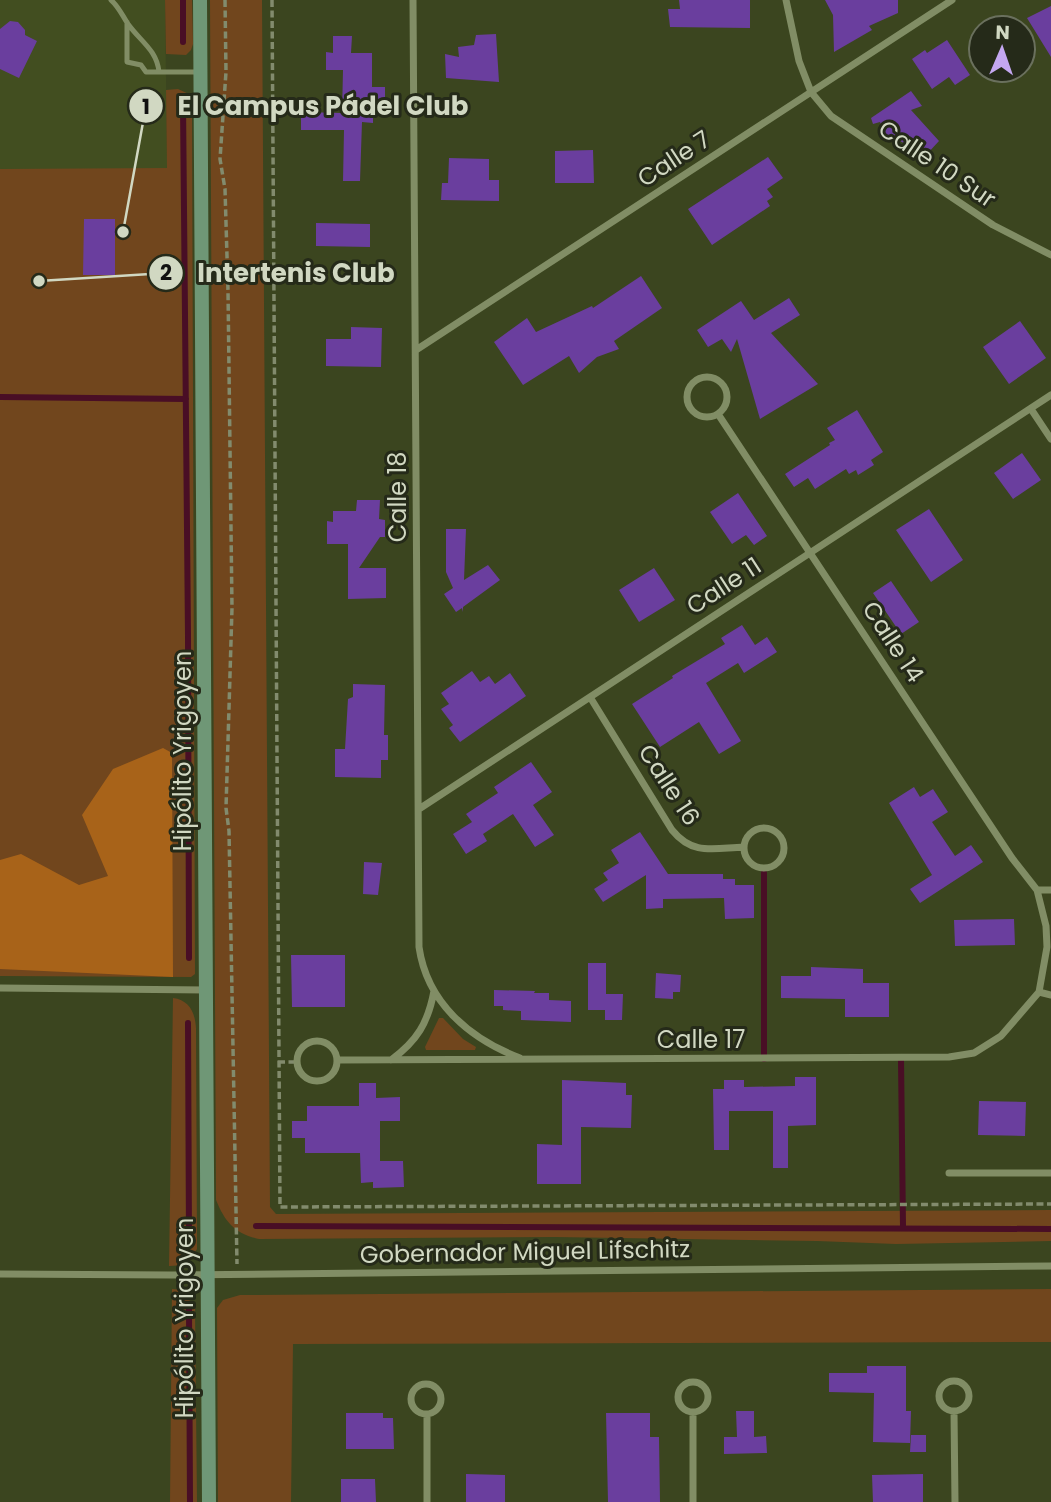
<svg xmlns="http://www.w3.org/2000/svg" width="1051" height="1502" font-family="Poppins,sans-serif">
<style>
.built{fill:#424e20}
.green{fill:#71461d}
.forest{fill:#a86319}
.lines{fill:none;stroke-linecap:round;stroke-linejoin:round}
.stream{stroke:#490e25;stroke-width:6}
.building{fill:#6a3e9e}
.path{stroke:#828b6d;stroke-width:3.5;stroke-dasharray:7 3.5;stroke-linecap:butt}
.service{stroke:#818d65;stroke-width:5}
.minor{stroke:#818d65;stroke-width:7}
.secondary{stroke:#6f9776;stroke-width:14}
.labels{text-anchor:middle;stroke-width:6;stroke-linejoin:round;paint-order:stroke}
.street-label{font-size:24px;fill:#d1d8c2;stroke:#252a19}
.leader{fill:none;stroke:#d1d8c2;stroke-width:2.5}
.callout-dot{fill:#d1d8c2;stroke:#252a19;stroke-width:2.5}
.mark-label{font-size:21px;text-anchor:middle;font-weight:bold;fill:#111}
.callout-label{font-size:26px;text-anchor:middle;font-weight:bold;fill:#d1d8c2;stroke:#252a19;stroke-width:6;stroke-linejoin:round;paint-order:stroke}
</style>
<rect width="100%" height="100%" fill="#3b451f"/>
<path class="built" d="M0,0H165L170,394L0,392Z"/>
<path class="green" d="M165,0H192L193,44L191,50L186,55L166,54Z
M210,0H262L270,1207L276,1214L1051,1210V1241L896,1244L817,1241L555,1237L259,1239C235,1234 225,1222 216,1200Z
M178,89L191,95L192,109L195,974L191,977L0,976V169L167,168L166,90Z
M173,998C189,1000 195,1012 196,1028L197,1249L187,1265L169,1266Z
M439,1018H443L463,1039L476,1047L475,1050H426L425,1047Z
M172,1289L182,1290L195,1308L197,1502H170Z
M1051,1289V1342L293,1344L291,1502H218L217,1308L223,1300L240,1295Z"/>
<path class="forest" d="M163,748L172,753L173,977L0,969V860L21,854L79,885L108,876L82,815L113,769Z"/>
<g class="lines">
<path class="stream" d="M183,0V42
M183,103L188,635L189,958
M0,397L186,399
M764,873V1059
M188,1023L189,1241
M901,1059L903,1227
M256,1226L1051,1229
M189,1307L190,1502"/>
</g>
<path class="building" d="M679,0H750V28L670,27L668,9H680Z
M825,0H898V13L869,26L872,30L834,52L833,15Z
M1051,6V57L1027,18Z
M10,21L18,22L25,30V35L37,41L19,78L0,69V29Z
M496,34L499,82L446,78L445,54L459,57L458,47L474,45L476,35Z
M333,36H352L351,53H372V87H385V106H373V123L362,122L360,181H343L344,130H301V112L342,113L343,70H326V52L333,53Z
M947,40L970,75L955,85L949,77L932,89L912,59L925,50L927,53Z
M911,91L922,106L911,110L939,141L927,154L885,134L880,122L873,124L871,118Z
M593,150L594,183H555V151Z
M768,157L783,178L767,189L773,197L767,201L770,206L712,245L688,209Z
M449,158L489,159V180H499V201L441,200L442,183H448Z
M84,219H115V275H83Z
M316,223L370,224V247L316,246Z
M641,276L662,308L614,341L619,349L597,357L579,373L569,356L523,385L494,342L527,318L536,332L592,306L593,308Z
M789,298L800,315L771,333L818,384L760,419L737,339L731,352L722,339L708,347L697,330L741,301L754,320Z
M1020,321L1046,358L1009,384L983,347Z
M351,327L382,328L381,367L326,366V339H351Z
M857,410L883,452L871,460L874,465L858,475L856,470L849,474L846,469L815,489L808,478L794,487L785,474L830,445L829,443L835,440L827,428Z
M1022,453L1041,480L1013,499L994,473Z
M738,493L767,536L754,545L746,535L732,544L710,512Z
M357,500H380L379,519L385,520V537H380L359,568H386V598L348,599V544H327V521L333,522V511H356Z
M929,509L963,560L931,582L896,530Z
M446,529H466L464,580L488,565L500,580L463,607V612L462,608L456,612L444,594L453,588L446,572Z
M654,568L675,600L639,622L619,590Z
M891,581L919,622L901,634L873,593Z
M742,625L755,645L767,637L777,652L744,673L738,663L706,683L741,741L719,754L699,722L660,747L632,704L673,678L672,676L725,644L721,638Z
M472,671L480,682L489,676L495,684L510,673L526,696L460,742L449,728L453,725L441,709L449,704L441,693Z
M353,684L385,685L384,735H388V760H381V778L335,777V749H345L348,699L353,697Z
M531,762L552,792L533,805L554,835L535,847L513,814L483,834L487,841L466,854L453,834L472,822L466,814L498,793L494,787Z
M914,787L920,797L933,789L948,812L932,822L955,856L971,845L983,862L920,903L910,889L932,875L889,803Z
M640,832L668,874H723V879H735V885H754V918L725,919L724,898L663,899V908L646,909V875L603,902L594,889L608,880L603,873L619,863L611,850Z
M364,862L382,863L378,895L363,894Z
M1014,919L1015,945L955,946L954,920Z
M291,955H345V1007H292Z
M588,963H606V994H623L622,1020H605V1010H588Z
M811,967L863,969V983H889V1017H845V999L781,998V976H811Z
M656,973L681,975L680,992H673V999L655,998Z
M494,990L535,991L534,993H549V1000L571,1001V1022L521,1020V1011L503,1010V1006H494Z
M795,1077H816V1125L788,1126V1168H773V1111H729V1150H714L713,1089H724V1080H744V1087L795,1086Z
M562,1080L626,1083V1095H632L631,1128L581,1127V1184H537V1144L562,1145Z
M359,1083H376V1098L400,1097V1121H380V1161H403L404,1187L373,1188V1182L361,1183L360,1153H305V1138H292V1121H307V1106H359Z
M979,1101L1026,1102L1025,1136L978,1135Z
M867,1366H906V1411H911L910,1443L873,1442L874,1393L829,1392V1373H867Z
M736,1411H754V1437L766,1436L767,1453L724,1454V1437H737Z
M346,1413H383V1418H393L394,1449H346Z
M606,1413H650V1437H659L660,1502H608Z
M911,1435H926V1452H910Z
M466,1474L505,1475V1502H466Z
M923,1474V1502H873L872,1475Z
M341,1479H375L376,1502H341Z"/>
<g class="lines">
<path class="path" d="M225,0L226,72L220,159L225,189L228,290L232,608L226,808L229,831L237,1264
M272,0L280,1207L1051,1204
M278,1062H297"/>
<path class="service" d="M111,0C119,7 122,15 128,24C140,41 157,50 159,72
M127,22V62L141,65L146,72H199"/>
<path class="minor" d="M413,0L419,947C427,1003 470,1039 520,1058
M786,0L799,61L811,92L831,116L993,225L1051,255
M416,350L952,0
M687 397a20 20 0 1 1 40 0a20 20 0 1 1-40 0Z
M1031,409L1051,439
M590,697L672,830C693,856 714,848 744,847
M419,809L1051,395
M744 848a20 20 0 1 1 40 0a20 20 0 1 1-40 0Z
M1037,890H1051
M0,988L206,990
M1039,992L1051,995
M297 1061a20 20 0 1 1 40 0a20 20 0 1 1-40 0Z
M338,1060L949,1057L974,1053L1001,1036L1039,992L1047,947L1046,926L1037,890L1012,858L718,414
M391,1060C417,1041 428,1023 434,991
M949,1173H1051
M0,1274L172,1275L1051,1266
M939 1396a15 15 0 1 1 30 0a15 15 0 1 1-30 0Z
M678 1397a15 15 0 1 1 30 0a15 15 0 1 1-30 0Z
M411 1399a15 15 0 1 1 30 0a15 15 0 1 1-30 0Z
M954,1411L955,1502
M693,1412V1502
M427,1415V1502"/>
<path class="secondary" d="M200,0L209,1502"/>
</g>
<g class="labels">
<g class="street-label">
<text transform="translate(674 159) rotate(-33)" y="8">Calle 7</text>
<text transform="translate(937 164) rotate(34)" y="8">Calle 10 Sur</text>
<text transform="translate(398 497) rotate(-90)" y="8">Calle 18</text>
<text transform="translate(724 586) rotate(-33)" y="8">Calle 11</text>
<text transform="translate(893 642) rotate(57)" y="8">Calle 14</text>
<text transform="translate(183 751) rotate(-90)" y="8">Hipólito Yrigoyen</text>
<text transform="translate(669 785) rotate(57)" y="8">Calle 16</text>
<text x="701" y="1048">Calle 17</text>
<text transform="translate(525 1252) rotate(-1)" y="8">Gobernador Miguel Lifschitz</text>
<text transform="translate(185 1318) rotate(-90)" y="8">Hipólito Yrigoyen</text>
</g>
</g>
<path class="leader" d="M123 232L146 106M39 281L166 273"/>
<g class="callout-dot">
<circle cx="123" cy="232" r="7"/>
<circle cx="39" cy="281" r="7"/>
<circle cx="146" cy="106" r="18"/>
<circle cx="166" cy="273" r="18"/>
</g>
<g class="mark-label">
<text x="146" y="114">1</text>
<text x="166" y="280">2</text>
</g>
<g class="callout-label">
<text x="323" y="115">El Campus Pádel Club</text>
<text x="296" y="282">Intertenis Club</text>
</g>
<g transform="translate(1002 49) rotate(2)"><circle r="33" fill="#252a19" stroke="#6a705d" stroke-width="2"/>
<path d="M0-5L12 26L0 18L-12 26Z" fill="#c4a7f1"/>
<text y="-10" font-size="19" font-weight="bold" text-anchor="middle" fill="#d1d8c2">N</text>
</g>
</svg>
